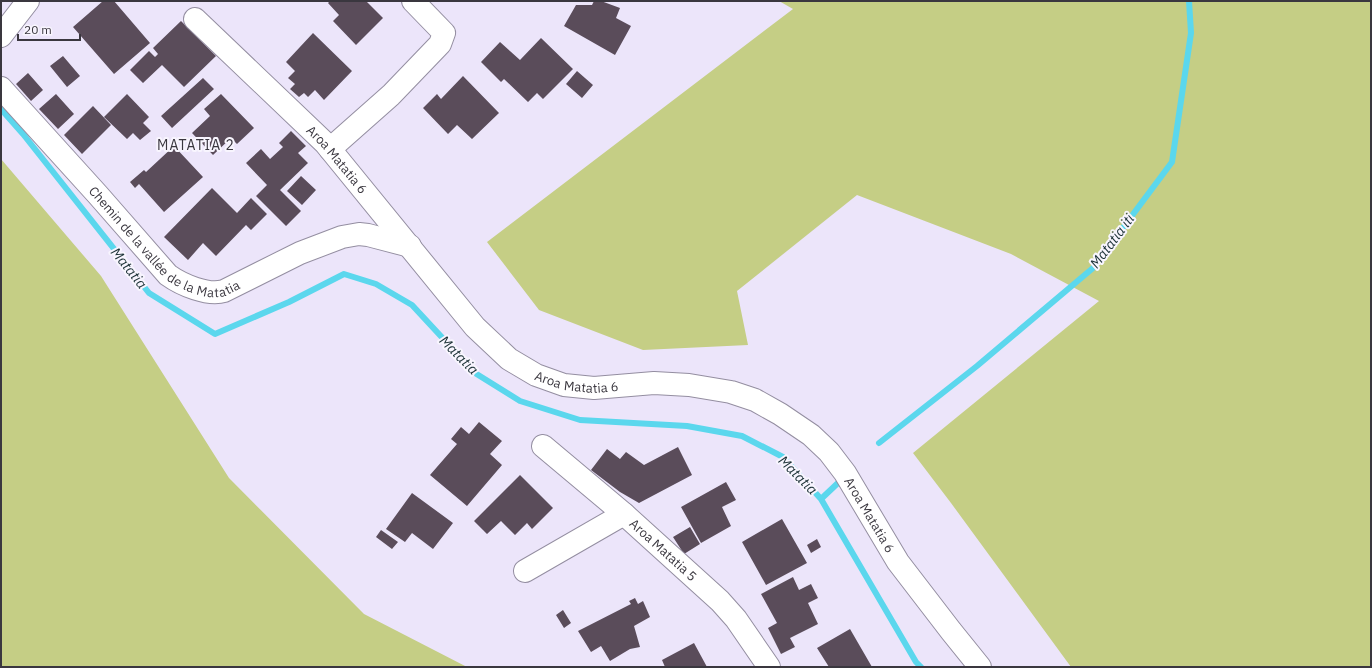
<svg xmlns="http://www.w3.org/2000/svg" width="1372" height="668" font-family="'IBM Plex Sans',sans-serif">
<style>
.green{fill:#c5ce85}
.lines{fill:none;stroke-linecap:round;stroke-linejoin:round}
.stream{stroke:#5bd7ed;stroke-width:6}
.building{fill:#5a4c5a}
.minor-casing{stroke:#948ea1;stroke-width:24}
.minor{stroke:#fff;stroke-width:22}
.labels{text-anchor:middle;stroke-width:4;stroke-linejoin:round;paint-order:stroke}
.street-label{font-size:13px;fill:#3a373f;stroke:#f8f5fe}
.neighbourhood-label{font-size:14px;letter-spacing:1px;fill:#3a373f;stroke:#f8f5fe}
.water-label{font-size:14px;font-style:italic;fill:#1d3237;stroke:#f8f5fe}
</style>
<rect width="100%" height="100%" fill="#ece5fa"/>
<path class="green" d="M779,1H1371V667H1071L951,503L913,453L1099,301L1011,254L857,195L737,291L748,345L643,350L539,310L487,242L793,9Z
M1,159L101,276L229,478L364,614L467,667H1Z"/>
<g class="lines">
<path class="stream" d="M1,109L23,134L149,293L215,334L289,302L344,274L376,284L412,305L475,373L520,401L580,420L687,426L742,436L783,457L821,499L916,662L921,667
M879,443L977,366L1093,268L1172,162L1191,33L1189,1
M821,499L839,482"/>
</g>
<path class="building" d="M103,1H114L150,43L114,74L73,27Z
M330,1H366L383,18L356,45L333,21L339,15L328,3Z
M594,1H601L620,8L616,18L631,26L615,55L564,26L576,5H592Z
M181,21L216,56L184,87L162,65L143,83L130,70L149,51L155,57L158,54L153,48Z
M313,33L352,71L324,100L315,90L308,97L304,93L299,97L290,89L295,84L288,78L295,71L286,62Z
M541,38L573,69L543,99L537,93L528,102L504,79L501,82L481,62L500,42L520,60Z
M63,56L80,76L67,87L50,66Z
M577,71L593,85L582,98L566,84Z
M28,73L43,90L31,101L16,84Z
M463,76L499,113L472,139L457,125L448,134L423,108L437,94L441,99Z
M203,78L214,89L172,128L161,116Z
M56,94L74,114L58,129L39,109Z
M127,94L149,117L143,123L151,131L140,140L133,133L127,139L104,117Z
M221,94L254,128L237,144L231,138L213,155L192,133L210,116L204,109Z
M93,106L111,125L82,154L64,135Z
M291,131L306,146L298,153L308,163L280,190L301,211L286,226L256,196L267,185L246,163L261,149L270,159L283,147L279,143Z
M174,146L203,177L164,212L139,184L135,188L130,182L144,170L146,172Z
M301,176L316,190L302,205L287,191Z
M212,188L237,213L251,198L267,214L251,230L246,225L216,256L203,243L188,260L164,237Z
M479,422L502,441L490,454L502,465L467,506L430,475L457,444L451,439L461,427L469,434Z
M678,447L692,475L639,503L620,492L591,470L607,449L620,459L626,452L644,465Z
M520,475L553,508L532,529L527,523L515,535L501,521L487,534L474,521Z
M726,482L736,500L722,507L731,526L701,543L681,507Z
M412,493L453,523L433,549L412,533L405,542L386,529Z
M782,519L807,563L766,585L742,542Z
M690,527L700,544L684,554L673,537Z
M381,530L398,542L392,549L376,537Z
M817,539L821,547L811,553L807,545Z
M793,577L799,590L811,584L818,598L808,603L818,624L790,638L795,647L781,654L768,628L777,623L761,594Z
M635,598L638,604L643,601L650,617L634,626L640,647L630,649L610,661L601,646L591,652L578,631L631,604L629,601Z
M563,610L571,623L564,628L556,615Z
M850,629L872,667H829L817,648Z
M694,643L707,667H665L662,660Z"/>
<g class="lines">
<defs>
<g id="minor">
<path id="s1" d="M195,19L325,143L475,327L509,359L536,375L564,385L594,388L654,383L689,385L731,392L755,400L780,414L811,435L829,452L845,473L898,562L951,631L980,667"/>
<path d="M1,36L28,1"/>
<path id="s2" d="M1,88L98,195L168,275C182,285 208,296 224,291L300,253L342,237L359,234L368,235L410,246"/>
<path d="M330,149L391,95L440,44L444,33L413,1"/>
<path id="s3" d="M543,446L624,514L720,601L736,619L769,667"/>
<path d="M525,571L624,514"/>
</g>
</defs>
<use href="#minor" class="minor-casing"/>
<use href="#minor" class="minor"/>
</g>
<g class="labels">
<g class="street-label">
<text dy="5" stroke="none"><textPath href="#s1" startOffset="200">Aroa Matatia 6</textPath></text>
<text dy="5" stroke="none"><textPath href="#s2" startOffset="231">Chemin de la vallée de la Matatia</textPath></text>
<text dy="5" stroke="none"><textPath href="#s1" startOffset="537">Aroa Matatia 6</textPath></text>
<text dy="5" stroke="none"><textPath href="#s1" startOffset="884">Aroa Matatia 6</textPath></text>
<text dy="5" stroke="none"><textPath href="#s3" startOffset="159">Aroa Matatia 5</textPath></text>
</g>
<g class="neighbourhood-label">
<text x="196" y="150">MATATIA 2</text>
</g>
<g class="water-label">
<text transform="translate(1112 241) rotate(-53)" y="5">Matatia iti</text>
<text transform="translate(129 268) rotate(51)" y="5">Matatia</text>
<text transform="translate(459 355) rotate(45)" y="5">Matatia</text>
<text transform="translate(798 475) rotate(45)" y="5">Matatia</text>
</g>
</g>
<rect width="1372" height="668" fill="none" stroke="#3a373f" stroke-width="4"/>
<path d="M18 34v6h62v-6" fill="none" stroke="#3a373f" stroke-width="2"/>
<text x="24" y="34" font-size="12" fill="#3a373f" stroke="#f8f5fe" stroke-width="3" paint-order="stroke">20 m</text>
</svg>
